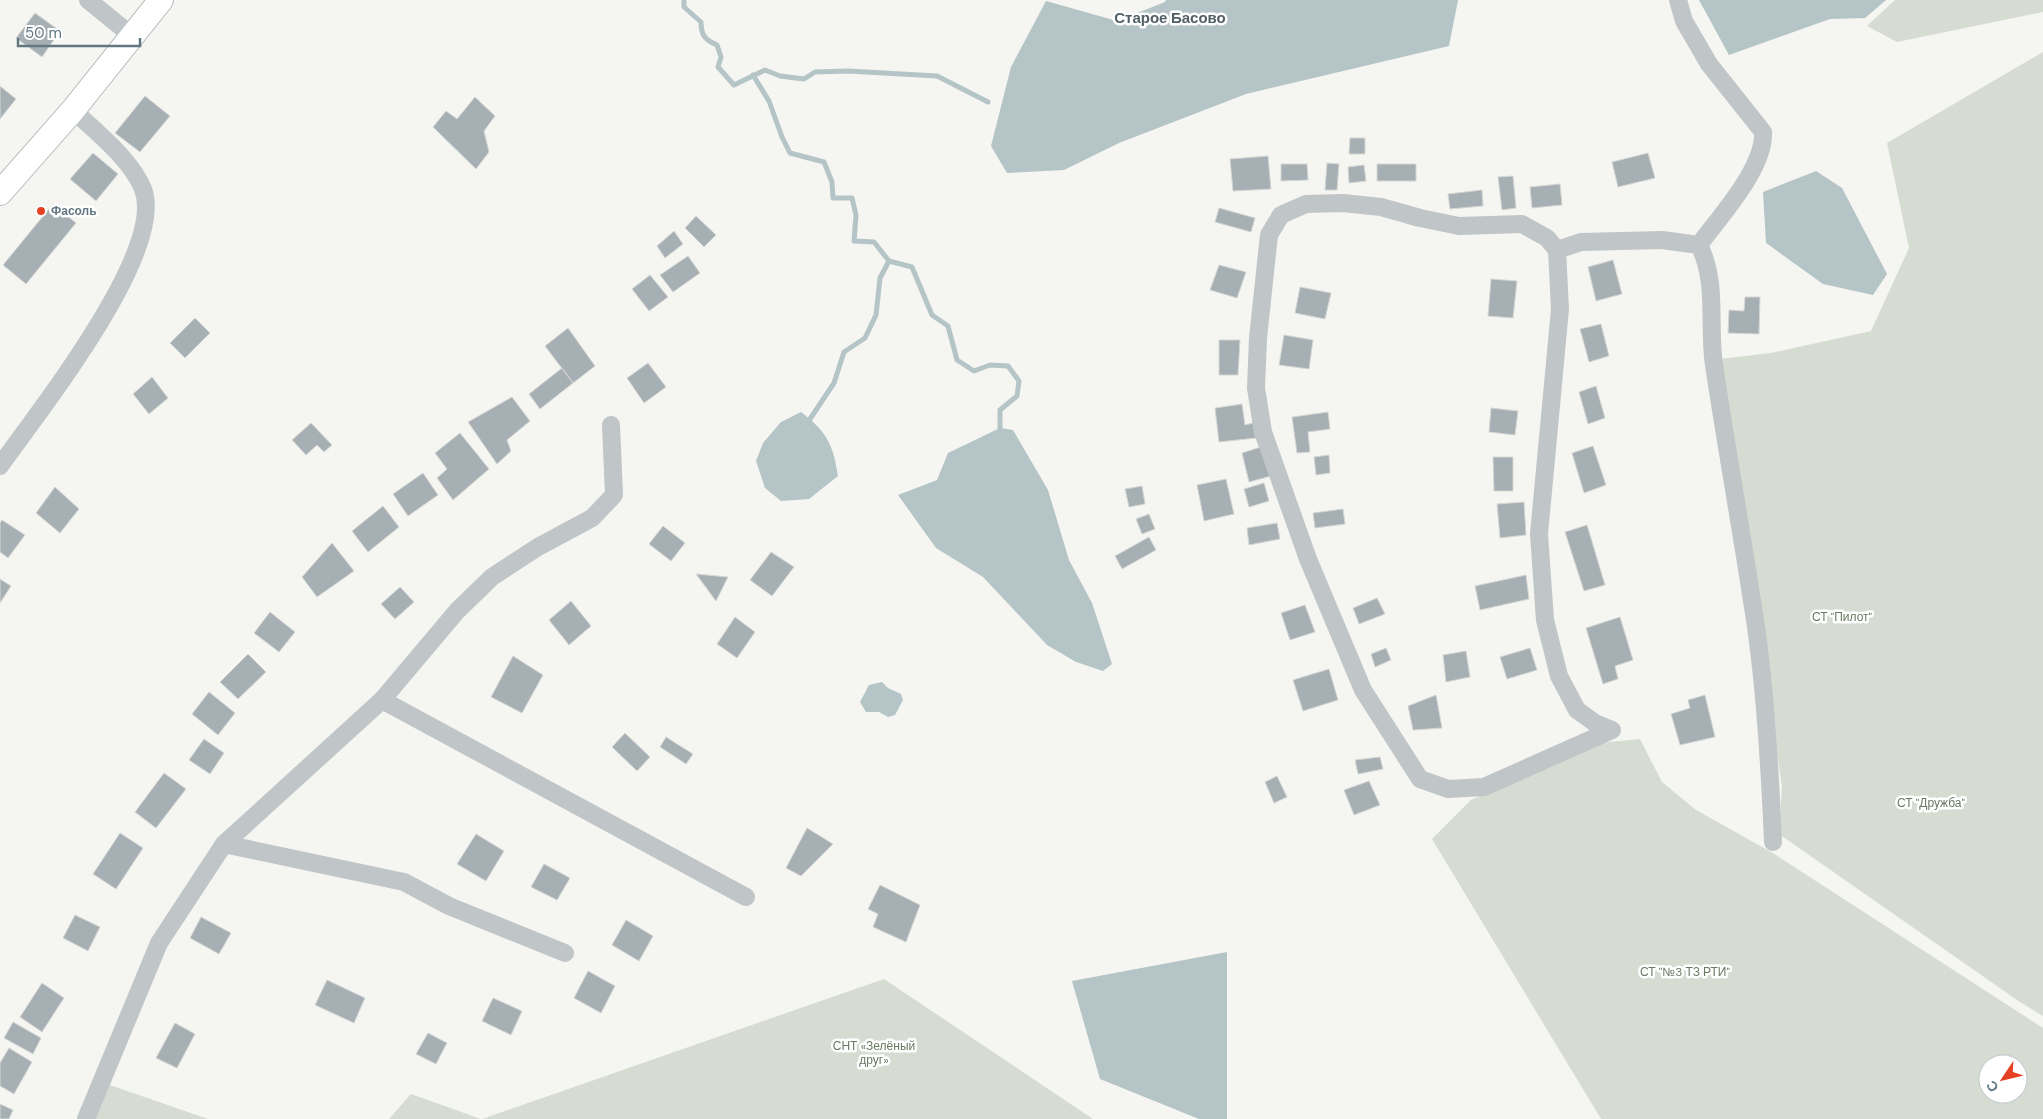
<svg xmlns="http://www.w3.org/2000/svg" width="2043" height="1119" font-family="'DM Sans',sans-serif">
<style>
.green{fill:#d6dcd2;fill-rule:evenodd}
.water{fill:#b5c4c6}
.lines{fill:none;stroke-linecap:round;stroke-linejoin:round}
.stream{stroke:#b5c4c6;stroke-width:5}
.building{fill:#a6b0b4;stroke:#d6d6d4}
.secondary-casing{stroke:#b4babe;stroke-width:26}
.street{stroke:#c0c5c7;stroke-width:18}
.secondary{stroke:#fff;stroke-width:24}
.poi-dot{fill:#e54021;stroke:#fff;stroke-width:2}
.labels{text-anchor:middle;stroke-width:5;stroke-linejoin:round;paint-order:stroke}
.poi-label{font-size:12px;font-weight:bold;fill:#637782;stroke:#fff;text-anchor:start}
.park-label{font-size:12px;fill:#697962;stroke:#fff}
.quarter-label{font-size:15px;font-weight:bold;fill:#515f67;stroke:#fff}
</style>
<rect width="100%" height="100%" fill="#f5f5f1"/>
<path class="green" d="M1895,0H2043V12L1897,42L1867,26Z
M2043,52V1016L2017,1000L1779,834L1782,787L1719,359L1771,353L1871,331L1909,248L1887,143Z
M1640,739L1662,782L1696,810L1771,852L2043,1028V1119H1601L1432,839L1471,800L1599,743ZM1988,1064H2018V1094H1988Z
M884,979L1093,1119H482Z
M107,1084L208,1119H95Z
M411,1094L481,1119H389Z"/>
<path class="water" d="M1166,0H1458L1449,46L1246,94L1119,143L1064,170L1007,173L991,146L1011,67L1046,1L1117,21L1165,2Z
M1699,0H1886L1865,18L1830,19L1729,55Z
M1816,171L1842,188L1887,274L1873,295L1823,284L1766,243L1763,192Z
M801,412C827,432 833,444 838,476L809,499L781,501L765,488L756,461L763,443L781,422Z
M1000,428L1013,430L1048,490L1069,560L1092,603L1112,664L1103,671L1076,662L1047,645L983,577L936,548L898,495L937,480L948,453Z
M882,682L888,688L901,694L903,700L895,715L888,717L879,712H866L860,702L869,685Z
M1227,952V1119H1199L1100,1079L1072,981Z"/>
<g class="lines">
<path class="stream" d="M684,0V7L701,22C701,35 705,40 717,45L721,57L718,67L734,85L765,70L780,76L804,79L815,72L848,71L937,76L988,102
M753,75L769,101L782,137L790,153L824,162L832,182L833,198H852L856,215L854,241L874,242L889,261L912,267L932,315L948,326L957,360L974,371L990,365L1008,366L1019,381L1017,396L1000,410V428
M810,419L834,383L844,352L865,338L876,315L880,278L889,261"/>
</g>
<path class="building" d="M35,13L60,31L42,57L16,38Z
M0,86L16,99L0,119Z
M145,96L170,116L140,152L115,133Z
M475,97L495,116L484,131L489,152L476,169L433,127L446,111L457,119Z
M1350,138H1365V154H1349Z
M93,153L118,174L96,201L70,179Z
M1648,153L1655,178L1618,187L1612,162Z
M1268,156L1271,189L1233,191L1230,159Z
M1327,163L1339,164L1337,190H1325Z
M1281,164H1307L1308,180L1281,181Z
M1377,164H1416V181H1377Z
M1364,165L1366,181L1349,183L1348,167Z
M1513,176L1516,208L1502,210L1498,177Z
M1560,184L1562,205L1532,208L1530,187Z
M1482,190L1483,206L1450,209L1448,194Z
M53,204L76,223L26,284L3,265Z
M1219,208L1255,218L1251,232L1215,222Z
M696,216L716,235L704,247L685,228Z
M674,231L683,244L665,258L657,246Z
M688,256L700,273L673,292L660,275Z
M1613,260L1622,294L1596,301L1588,267Z
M1219,265L1246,272L1237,298L1210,290Z
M650,275L668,297L649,311L632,289Z
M1491,279L1517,281L1513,318L1488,316Z
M1300,287L1331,293L1325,319L1295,313Z
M1745,297H1760L1759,334L1728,333L1729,310L1744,311Z
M195,318L210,333L185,358L170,343Z
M1601,324L1609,356L1589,362L1580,329Z
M568,328L595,366L573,383L545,346Z
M1284,335L1313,340L1309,369L1279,365Z
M1219,340H1240L1238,375H1219Z
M648,363L666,387L644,403L627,378Z
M562,368L573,383L540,409L529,394Z
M152,377L168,398L149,414L133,394Z
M1596,386L1605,418L1588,424L1579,392Z
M512,397L530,421L507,440L511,451L497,464L468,422Z
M1242,404L1245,425L1253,423L1256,438L1219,442L1215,408Z
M1491,408L1518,411L1515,435L1489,432Z
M1328,412L1330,429L1308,432L1310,452L1297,453L1292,417Z
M311,423L332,445L324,452L317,445L306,455L292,440Z
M460,433L489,469L453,500L437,478L447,469L435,453Z
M1264,446L1271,476L1249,482L1242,453Z
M1593,446L1606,485L1584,493L1572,453Z
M1329,455L1330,473L1316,475L1314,457Z
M1493,457H1513V491H1494Z
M423,473L438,495L408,516L393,494Z
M1226,479L1234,514L1204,521L1197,485Z
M1264,483L1269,501L1249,507L1244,489Z
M1142,486L1145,504L1129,507L1125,489Z
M55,487L79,509L60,533L36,513Z
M1524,502L1526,535L1500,538L1497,504Z
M383,506L399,527L368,552L352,531Z
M1343,509L1345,524L1315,528L1313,513Z
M1149,514L1155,529L1142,534L1136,519Z
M2,520L25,535L8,558L0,552V523Z
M1277,523L1280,539L1249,545L1247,528Z
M1587,525L1605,585L1584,591L1565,532Z
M663,526L685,543L671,561L649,544Z
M1149,537L1156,550L1122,569L1115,556Z
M332,543L354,571L317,597L302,577Z
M771,552L794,567L772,596L750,580Z
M696,574L728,577L716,601Z
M1526,575L1529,599L1480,610L1475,586Z
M0,579L11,586L0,603Z
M400,587L414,602L395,619L381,604Z
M1377,598L1385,614L1359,624L1353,608Z
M571,601L591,626L569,645L549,620Z
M1305,605L1315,632L1290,640L1281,613Z
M270,612L295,632L279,652L254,633Z
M735,617L755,632L737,658L717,644Z
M1620,617L1633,660L1615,666L1618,679L1603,684L1586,628Z
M1386,648L1391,660L1375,667L1371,654Z
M1530,648L1537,670L1507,679L1500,657Z
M1466,651L1470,677L1446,682L1443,655Z
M248,654L266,672L238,699L220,682Z
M513,656L543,675L522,713L491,697Z
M1329,669L1338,700L1303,711L1293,680Z
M209,692L235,713L218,735L192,714Z
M1436,695L1442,728L1413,730L1408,706Z
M1705,695L1715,737L1680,745L1671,714L1690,708L1688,700Z
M625,733L650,757L637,771L612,747Z
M666,737L693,754L686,764L660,747Z
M204,739L224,753L210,774L189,760Z
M1380,757L1383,769L1358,774L1355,760Z
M164,773L186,789L156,828L135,812Z
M1277,776L1287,797L1274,803L1265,782Z
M1369,781L1380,805L1354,815L1344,790Z
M807,828L833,844L801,876L786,868Z
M120,833L143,848L116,889L93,874Z
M476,834L504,851L486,881L457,864Z
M544,864L570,878L557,900L531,887Z
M880,885L920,905L906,942L873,927L878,914L868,909Z
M75,915L100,927L88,951L63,938Z
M201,917L231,933L219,954L190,938Z
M626,920L653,936L639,961L612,945Z
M588,971L615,986L601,1013L574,998Z
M327,980L365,998L354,1023L315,1005Z
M42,983L64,998L42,1032L20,1017Z
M493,998L522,1011L511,1035L482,1021Z
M13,1022L41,1038L33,1054L4,1038Z
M175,1023L195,1034L177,1068L156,1058Z
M428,1033L447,1043L436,1064L416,1054Z
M9,1048L32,1062L14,1094L0,1086V1063Z
M0,1104L13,1110L9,1119H0Z"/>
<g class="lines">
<defs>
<path id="secondary" d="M0,193L73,110L161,0"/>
</defs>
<use href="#secondary" class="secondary-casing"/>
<path class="street" d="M88,0L131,35
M1343,203L1381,207L1420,218L1459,226L1522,224L1547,238L1557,250L1560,309L1539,534L1545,620L1559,676L1577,710L1595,723L1612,730L1484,787L1448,789L1420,779L1363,690L1308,559L1263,432L1256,388L1258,338L1269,235L1281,215L1306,204Z
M1699,245C1718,282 1708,325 1714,365C1727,452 1743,539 1756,627C1766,697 1770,771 1773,842
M1557,250L1581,242L1662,240L1699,245C1720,216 1765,168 1763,132L1709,64L1684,21L1678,0
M0,466C37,413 167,252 143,189C131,159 96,132 73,110
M382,700L746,897
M224,844L404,882L449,906L565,953
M86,1119L159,943L224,844L382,700L457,611L492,577L538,547L592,518L614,495L611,425"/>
<use href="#secondary" class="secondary"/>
</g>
<circle class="poi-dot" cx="41" cy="211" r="5"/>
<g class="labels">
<g class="poi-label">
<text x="51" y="215">Фасоль</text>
</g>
<g class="park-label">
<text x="1842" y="621">СТ "Пилот"</text>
<text x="1931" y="807">СТ "Дружба"</text>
<text x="1685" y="976">СТ "№3 ТЗ РТИ"</text>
<text x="874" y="1050">СНТ «Зелёный<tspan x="874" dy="14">друг»</tspan></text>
</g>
<g class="quarter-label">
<text x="1170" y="23">Старое Басово</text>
</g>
</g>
<g transform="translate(2003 1079) rotate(235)"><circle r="24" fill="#ffffff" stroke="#c1c9cd"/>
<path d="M0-4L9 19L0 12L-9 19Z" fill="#e54021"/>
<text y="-8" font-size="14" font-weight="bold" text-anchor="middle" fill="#637782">С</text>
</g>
<path d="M18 38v8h122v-8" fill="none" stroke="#637782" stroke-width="2.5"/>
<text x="25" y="38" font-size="15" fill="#637782" stroke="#ffffff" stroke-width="4" paint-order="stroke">50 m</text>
</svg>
